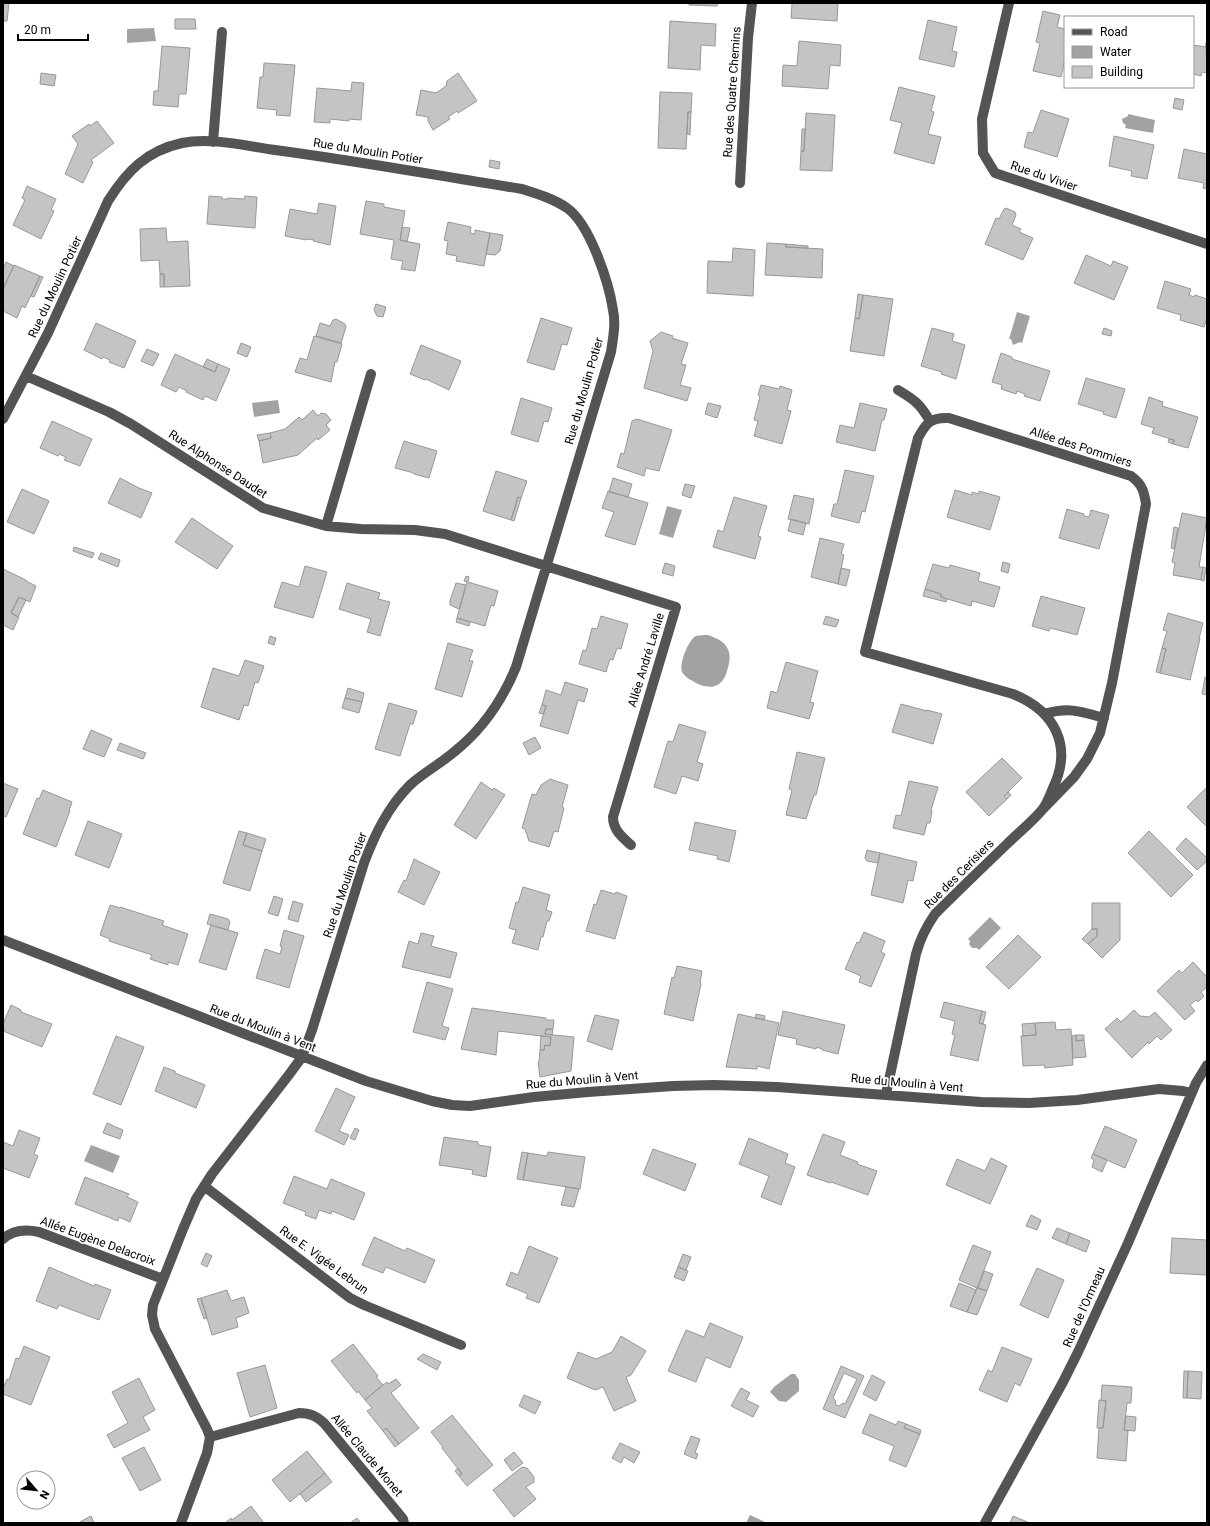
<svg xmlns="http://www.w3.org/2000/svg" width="1210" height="1526" font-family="Roboto,sans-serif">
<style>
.water{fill:#a2a2a2}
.building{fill:#c4c4c4;stroke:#989898;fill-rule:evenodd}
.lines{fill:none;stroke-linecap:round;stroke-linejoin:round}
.minor{stroke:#545454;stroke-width:10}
.labels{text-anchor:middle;stroke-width:3.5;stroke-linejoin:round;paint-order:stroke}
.street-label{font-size:12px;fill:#000;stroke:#fff}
</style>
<rect width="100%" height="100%" fill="#fff"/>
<path class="water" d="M154,28L156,41L127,43V29Z
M1128,114L1155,120L1153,133L1125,128L1126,125L1123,123L1122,119L1128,116Z
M1017,312L1030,316L1022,343L1020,342L1013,345L1011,339H1009Z
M278,400L280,413L254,417L252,403Z
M667,506L682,510L673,538L659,534Z
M708,635C729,642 734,652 726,674C720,691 704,689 691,680C688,679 684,675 682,672C679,664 688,640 696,636C699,635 704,635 708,635Z
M990,917L1001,928L979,950L977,948H972L969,944L970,941L968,939Z
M91,1145L120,1156L113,1173L84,1161Z
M791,1374H795L799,1380V1391L786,1402L779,1401L770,1392L774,1387Z
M750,1515L765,1522V1523H746Z"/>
<path class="building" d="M3,3H9L7,21H3Z
M689,3H718L717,6L689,5Z
M792,3H838L837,21L791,18Z
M1043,11L1060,15L1057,27L1065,29V58L1061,77L1033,71L1040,43L1036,42Z
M175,19H195L196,29H175Z
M928,20L957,27L952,51L957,52L954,67L919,59Z
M670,21L716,24L715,46L701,45L700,70L668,68Z
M799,41L841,45L840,66L830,65L828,89L782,86L783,65L797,66Z
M1206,43L1207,73L1202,72L1201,76L1193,74V45L1206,47Z
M162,46L190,48L186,94H179L178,107L153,105L154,91H158Z
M264,63L295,65L290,116L276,115L277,110L257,108L260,77H263Z
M41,73L56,75L54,86L40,84Z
M458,73L477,101L458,113L457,111L448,117L450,119L433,130L428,121V117L416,115L421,90L436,93L446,86L447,81Z
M352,82L364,83L361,120L349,119V121L330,119V123L314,122L317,88L351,91Z
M899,87L935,96L931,111L934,112L928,134L941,137L934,164L894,153L902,123L890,120Z
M660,92L692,93L691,112H688L686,149L658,148Z
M1175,98L1184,100L1182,110L1173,108Z
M1041,110L1069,119L1057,157L1024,147L1028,132L1033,133Z
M688,112H691L690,135L687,134Z
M806,113L835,115L832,171L800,170L801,151H804Z
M97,121L114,143L91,160L93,162L83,183L65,174L78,144L72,136L89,124L90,126Z
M802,129H805L804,151H801Z
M1114,136L1154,145L1147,179L1131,176L1132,171L1109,166Z
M1184,149L1207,154V189L1203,188L1204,183L1178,178Z
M490,160L500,162L499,169L489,167Z
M27,186L56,199L51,210L54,211L41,239L13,225L25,200L22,198Z
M209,196L222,197V199H228V198L244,199L245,196L257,197L255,228L207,224Z
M366,201L384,204V207L405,211L400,240L420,244L415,271L401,269L403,261L391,259L394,240L360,234Z
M319,203L336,206L330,245L313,241L314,240L307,239L306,240L285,236L290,209L317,214Z
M1006,208L1015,212L1016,215L1012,225L1021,229L1019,232L1033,238L1023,260L985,244L996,218L999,219L1004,209Z
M448,222L471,227L470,233L475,234V230L490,233L484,266L456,261L457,256L446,254L448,241L444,240Z
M402,227L410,228L407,242L400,240Z
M166,228L167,242L188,241L190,286L164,287V274H160L159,260L141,261L140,229Z
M490,233L503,235L500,251L495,255L486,254Z
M767,243L786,244V247L823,249L822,278L765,275Z
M786,244L808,246V248L786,247Z
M733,248L755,250L753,296L707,293L708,261L732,262Z
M1086,255L1111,266L1113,261L1128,267L1114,300L1074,283Z
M6,262L14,266L3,289V269Z
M14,265L40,276L25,308L22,306L17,318L3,311V289Z
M160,274H164V287H160Z
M40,276L43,277L34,297L31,296Z
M1165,281L1191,289L1189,295L1194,297L1195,295L1207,299V318L1204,327L1180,320L1181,315L1157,308Z
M858,294L863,295L859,319L855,318Z
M863,295L893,299L884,356L850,351L855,318L859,319Z
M376,304L386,307L383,317L377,316L374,310Z
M541,318L572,328L567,345L562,344L554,370L527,362Z
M336,319L345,324L346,327L341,343L316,336L320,323L330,326L333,320Z
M96,323L136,341L124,368L109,362L110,360L103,357L102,359L84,350Z
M932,328L954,334L952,341L965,345L956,379L941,374L942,372L921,366Z
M1104,328L1112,331L1111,336L1102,334Z
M661,332L673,336L672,338L688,343L681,364L686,365L680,385L691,388L687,401L644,388L653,351L650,341Z
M314,336L342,344L337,362H335L331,382L295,372L300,358L307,360Z
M241,343L251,347L247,357L237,353Z
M421,345L461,361L449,390L426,379L425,380L410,374Z
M147,349L159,354L153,366L141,361Z
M1001,353L1012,357V359L1050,371L1040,401L1024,396L1025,394L1017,391L1016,394L1001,389L1002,385L992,382Z
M175,354L215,372L218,364L230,369L216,401L205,396L203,400L186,392L187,391L179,387L176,392L161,385Z
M207,359L218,364L215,372L203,367Z
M1086,378L1125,389L1116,418L1103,414L1104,412L1078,404Z
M761,385L779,389L780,386L792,390L787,410L791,411L782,444L754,436L758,421L754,420L760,396L758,395Z
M1149,397L1163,402L1162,406L1198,417L1188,448L1173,444L1174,440L1152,433L1154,428L1141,424Z
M521,398L552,408L548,422L544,421L538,442L511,434Z
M708,403L721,406L717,418L705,414Z
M860,403L887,409L884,420H882L875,451L836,442L840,425L854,428Z
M313,410L318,416L321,413L326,414L331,420L326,425L330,430L318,440L317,438L298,455L263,463L259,441L271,438L270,433L285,429L299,417L302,420Z
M637,419L672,430L659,471L646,468L644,476L617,467L621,453L624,454L632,421Z
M52,421L92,439L80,466L64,460L66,457L59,454L58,456L40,448Z
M270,433L271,438L259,441L257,435Z
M1169,439L1174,440L1173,444L1168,442Z
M404,441L437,451L429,478L414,474V473L395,468Z
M845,470L874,476L865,512L862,511L859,523L831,516L834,504H837Z
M496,471L527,481L521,498L518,497L511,520L483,511Z
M120,478L139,488L152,493L141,518L108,503Z
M613,478L632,484L628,497L609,492Z
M685,484L695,486L691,498L682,495Z
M22,489L49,501L34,534L7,522Z
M955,490L972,495V492L979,494V491L1000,497L990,530L947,517Z
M608,491L648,503L635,545L605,536L614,512L602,508Z
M794,495L814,499L809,524L788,519Z
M518,497L521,498L514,521L511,520Z
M734,497L767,506L758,536L761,537L755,559L713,547L718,530L723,532Z
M1067,509L1084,514V516L1089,517L1091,510L1109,515L1099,549L1059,538Z
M1182,513L1207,518L1199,567H1203L1201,580L1173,575L1175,563L1172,562Z
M192,518L233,546L217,569L175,542Z
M791,519L806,523L803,535L788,531Z
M1174,527L1178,528L1174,549L1171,548Z
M820,538L844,544L841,554L844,555L838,584L811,577Z
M74,547L94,553L92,558L73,551Z
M101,553L120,560L118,567L98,559Z
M1003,562L1010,564L1008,573L1001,571Z
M665,563L675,566L673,576L662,573Z
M933,564L949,568L950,565L980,573L978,581L1000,587L994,607L972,601L971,606L941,597V594L925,589Z
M305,566L327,572L313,618L274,607L282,582L299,587Z
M1203,567L1206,568L1204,581L1201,580Z
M841,568L850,570L846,586L838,584Z
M3,569L26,580V581L36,586L30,602L19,597L11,613L19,617L13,630L3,625Z
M466,576L469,577L468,582L498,591L494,606L491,605L485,626L457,618L467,582L464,581Z
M347,583L380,593L378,599L390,602L380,636L367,632L371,619L339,609Z
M456,583L466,585L459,609L450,605V601Z
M925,589L941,594V597L947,599L946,602L923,596Z
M1041,596L1085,608L1077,635L1050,628L1049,631L1032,626Z
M19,597L26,600L18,617L11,613Z
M1168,613L1203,623L1199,639H1200L1190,680L1160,673L1166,649L1162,648L1167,631L1163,630Z
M601,616L628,624L621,649L617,648L613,660L610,659L606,672L579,664L583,650L586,651L592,628L597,629Z
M826,616L839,620L836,627L823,624Z
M457,618L470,622L469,626L456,622Z
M270,636L276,638L274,645L268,643Z
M448,643L473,650L469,661H473L462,697L435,689Z
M1162,648L1166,649L1160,673L1156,672Z
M245,660L264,666L258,683L255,682L248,706L244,705L239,720L201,707L213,668L239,676Z
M786,662L818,671L810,702L814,703L809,719L767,708L771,691L777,693Z
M1205,677L1207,678V695L1202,694Z
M565,682L588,689L584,702L578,700L568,734L540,726L546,706L542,705L546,690L561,695Z
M348,688L364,693L362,702L345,698Z
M345,698L362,702L359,713L342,708Z
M389,703L417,711L413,724H410L400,756L375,749Z
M901,704L927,711V710L942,714L933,744L892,732Z
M542,705L546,706L543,714L539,713Z
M679,724L706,732L697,762L703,764L698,781L682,776L676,794L654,787L668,741L673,742Z
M91,730L112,739L104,757L83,749Z
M535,737L541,748L529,755L523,743Z
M120,743L146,753L143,759L117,750Z
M797,752L825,758L816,795H814L806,819L786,815L792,790L789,789Z
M1002,758L1022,778L1004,796L1007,799L989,816L966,792Z
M550,779L568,785L562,807L564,808L558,832L554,831L549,847L529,841L525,829L522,828L532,794L536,795L541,785Z
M909,781L938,787L931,810L932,811L930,823H927L924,835L893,828L896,815L901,816Z
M481,782L492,790L494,788L505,795L476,839L454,825Z
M3,783L18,789L6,817L3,816Z
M1207,787V827L1187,807Z
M43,790L72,802L69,811H70L56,847L23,834L37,798L39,799Z
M1008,792L1011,795L1007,799L1004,796Z
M88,821L122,834L109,868L75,855Z
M695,822L736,831L729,862L717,859L718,856L689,850Z
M239,831L247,833L243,845L262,851L250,891L223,883Z
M1149,831L1193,875L1171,897L1128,853Z
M247,833L266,839L262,851L243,845Z
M1186,838L1207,858V861L1197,870L1176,849Z
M867,850L880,853L878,863L867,861L865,858Z
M880,853L917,862L913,881L908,880L903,903L871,895Z
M414,859L440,872L424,905L398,892L404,880L406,881Z
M523,887L550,895L546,910L552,912L549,921H547L543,937H541L538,950L512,943L516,930L509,928L516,902L518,903Z
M601,890L615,894L616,892L627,896L615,939L586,931L594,904L596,905Z
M274,896L283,899L278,916L268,913Z
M293,901L303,904L298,922L288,919Z
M1092,903H1120V940L1102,958L1088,944L1097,936V929H1092Z
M110,905L120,908V907L164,921L162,925L188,934L178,965L168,962V965L150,959L152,955L109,941L110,939L100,935Z
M210,914L228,919L230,922L228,930L207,924Z
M211,925L238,933L226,970L199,962Z
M1092,929H1097V936L1088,944L1082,939Z
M284,930L304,936L289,988L256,978L265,949L280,954L282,947L280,946Z
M864,932L885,941L881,952L885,954L871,987L859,982L861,976L845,969L857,942L859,943Z
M421,933L434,936L431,946L457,953L450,978L402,967L409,941L418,944Z
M1018,935L1041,957L1009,989L986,967Z
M1193,962L1207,977V987L1201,992L1204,996L1198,1002L1196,1000L1190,1005L1195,1011L1185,1020L1157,991L1179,970L1182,973Z
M677,966L702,971L700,983L701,984L693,1021L664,1014L672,977L674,978Z
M427,982L453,989L442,1026L449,1028L445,1040L413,1032Z
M944,1002L982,1011L979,1023L986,1025L978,1061L950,1055L955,1035L952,1034L955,1021L940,1017Z
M11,1005L21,1010V1012L52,1024L42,1047L3,1031V1024Z
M472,1008L546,1018V1020H554L553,1029H546L545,1034L574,1037L571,1071L540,1077L538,1062H539L540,1050H544L545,1045L550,1046L551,1037L498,1031L496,1055L461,1049Z
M1134,1010L1140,1016L1149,1017L1155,1012L1172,1030L1161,1040L1157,1036L1149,1044L1148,1042L1132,1058L1105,1029L1117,1018L1121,1022Z
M783,1011L845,1025L838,1054L822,1050V1049L817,1047L816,1049L796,1044L797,1039L778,1035Z
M982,1011L986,1012L983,1024L979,1023Z
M738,1014L779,1023L769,1069L757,1066V1069L726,1067Z
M756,1014L765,1016L764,1020L755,1018Z
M595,1015L619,1020L612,1050L587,1041Z
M1055,1022L1056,1030L1071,1029L1073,1065L1045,1068L1044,1065L1023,1066L1021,1036L1036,1035L1035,1023Z
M1035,1023L1036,1035L1023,1036L1022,1024Z
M546,1029H553L552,1035L545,1034Z
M1076,1035V1041L1084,1040L1086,1057L1073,1058L1072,1036Z
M1076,1035H1084V1040L1076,1041Z
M116,1036L144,1047L121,1105L93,1094Z
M541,1036L551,1037L550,1046L545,1045L544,1050H540Z
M164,1067L175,1071V1073L205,1085L196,1108L155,1091Z
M336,1088L355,1097L339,1131L349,1135L344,1145L315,1131Z
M107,1123L123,1130L120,1139L103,1133Z
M1105,1126L1137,1140L1125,1168L1093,1154Z
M355,1128L359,1130L355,1140L350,1138Z
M19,1130L40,1138L34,1154L38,1156L29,1178L3,1168V1142L13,1146Z
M823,1134L845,1142L840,1155L858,1162L857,1164L877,1171L868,1195L831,1182L830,1183L807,1175Z
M444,1137L478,1142V1145L491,1147L486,1177L472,1174L473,1170L439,1165Z
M749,1138L788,1154L785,1163L795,1167L781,1205L761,1197L769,1176L739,1164Z
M653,1149L696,1164L685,1191L643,1174Z
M522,1152L528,1153L523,1180L517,1179Z
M548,1152L585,1157L580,1189L523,1180L528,1153L547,1156Z
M1093,1154L1107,1160L1102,1172L1092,1167L1094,1160L1091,1158Z
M991,1158L1007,1166L990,1204L946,1185L957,1159L985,1171Z
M294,1176L327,1189L331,1179L365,1193L354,1220L332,1211L331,1214L319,1210L316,1219L305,1215L306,1212L283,1203Z
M85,1177L129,1194L127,1197L138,1202L130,1222L119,1217L118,1221L75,1204Z
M566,1187L579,1189L574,1207L561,1205Z
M1031,1215L1041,1220L1037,1230L1026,1226Z
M1057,1228L1070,1233L1066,1244L1052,1238Z
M1070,1233L1090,1241L1086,1252L1066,1244Z
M374,1237L405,1251L407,1248L435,1260L425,1283L386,1267L383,1273L362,1265Z
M1172,1238L1207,1240V1275L1170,1273Z
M973,1245L991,1252L977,1288L959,1280Z
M529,1246L558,1258L539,1303L526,1298L528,1294L506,1285L511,1272L518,1275Z
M206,1253L212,1256L207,1267L201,1264Z
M683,1254L691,1257L686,1270L678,1267Z
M49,1267L94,1286L95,1284L111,1290L99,1320L59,1305L57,1309L36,1301Z
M678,1267L688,1271L684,1281L674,1277Z
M1037,1268L1064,1280L1048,1318L1020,1305Z
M984,1271L993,1274L987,1291L978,1288Z
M959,1283L976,1290L967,1312L950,1306Z
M977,1288L987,1291L977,1315L967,1312Z
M227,1290L231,1301L244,1297L249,1313L236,1318L238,1327L212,1335L201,1298Z
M201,1298L207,1318L204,1319L197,1299Z
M710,1323L743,1337L730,1368L706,1357L696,1382L668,1371L686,1330L704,1337Z
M621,1336L646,1351L631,1375L626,1377L636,1401L614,1411L603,1387L595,1390L567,1378L578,1352L596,1359L612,1352Z
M353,1344L378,1376L376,1377L383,1385L365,1400L358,1391L357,1393L331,1361Z
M24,1346L50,1357L31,1405L3,1394V1388L7,1379L9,1380L16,1358L19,1359Z
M1002,1347L1032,1359L1020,1386L1015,1383L1007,1402L979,1390L988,1370L992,1372Z
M423,1354L441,1362L437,1370L417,1359Z
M265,1365L277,1408L250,1417L237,1373Z
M841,1366L864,1376L845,1418L823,1409ZM844,1373L857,1379L845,1404L843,1403L839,1406L836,1405L835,1400L833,1398Z
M1184,1371H1188L1187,1398H1183Z
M1188,1371L1202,1372L1201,1399L1187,1398Z
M872,1375L885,1382L876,1401L863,1394Z
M139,1378L155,1410L143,1417L150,1430L114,1448L107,1435L128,1423L112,1392Z
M396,1379L401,1385L391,1393L419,1428L399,1444L386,1428L383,1431L367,1411L372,1408L365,1400L383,1385L387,1382L388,1384Z
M1102,1385L1132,1387L1131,1403H1127L1124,1430L1128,1431L1126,1461L1097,1458L1099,1428H1103L1106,1401L1101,1400Z
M741,1388L750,1393L746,1400L759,1406L753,1417L731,1406Z
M524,1395L541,1402L535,1414L519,1406Z
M1099,1400L1106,1401L1103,1428H1097Z
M870,1414L896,1425L898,1421L906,1424L904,1428L920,1434L906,1467L889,1460L894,1446L862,1433Z
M452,1415L493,1465L467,1486L459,1476L462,1474L442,1448L443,1447L431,1432Z
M1126,1416L1136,1417L1135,1431L1124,1430Z
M906,1424L921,1430L920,1434L904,1428Z
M386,1428L399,1444L395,1447L383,1431Z
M691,1436L700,1439L695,1453L698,1454L696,1459L684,1454Z
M620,1443L640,1452L634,1463L624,1457L621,1463L612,1458Z
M144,1447L161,1480L140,1491L122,1458Z
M307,1451L325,1473L290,1502L272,1480Z
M514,1452L523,1463L512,1471L504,1460Z
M522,1467L527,1468L534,1477V1482L526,1487L536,1499L514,1517L493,1490Z
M458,1468L462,1474L459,1476L455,1471Z
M325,1473L332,1482L306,1502L300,1494Z
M251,1506L264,1523H225L231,1518L232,1520Z
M91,1516L94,1523H78Z
M1013,1516L1030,1523H1010Z
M357,1518L361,1523H350Z"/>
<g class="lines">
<path class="minor" d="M1009,3L982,119L983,153L995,173L1207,244
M213,142L222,32
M740,183L748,38L752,3
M26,376L109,412L131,424L263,508L326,526L361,529L415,530L445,534L676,607L613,817C613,830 622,837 631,845
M898,390C915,400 920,404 930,421
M3,419L48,333L108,201C127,171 146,151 182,143C210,137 246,146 275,150C358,161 440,176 522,189C538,194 554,199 567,208C590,224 609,283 613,310C616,324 613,338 611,352L516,667C502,701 483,729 454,752C440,764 423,773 410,785C388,807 375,834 364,863L312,1030L302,1057L288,1076L212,1174L196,1199L183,1229L153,1305L152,1315L155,1329L207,1429L210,1437L207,1453L181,1523
M326,526L371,374
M1044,714C1069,707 1080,711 1104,718
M3,940L366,1081L432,1101L452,1105L470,1106L534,1097L588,1092L673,1086L714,1085L777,1087L981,1102L1029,1103L1077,1100L1159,1089L1183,1091L1191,1093
M886,1094L916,954C920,939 926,927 935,914C959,890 983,867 1007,844C1018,833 1032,822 1042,810C1047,804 1050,795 1053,788C1073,746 1055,711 1013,694L865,652L918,438C926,423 931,417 949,418L1131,476C1142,484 1144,491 1146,504L1112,683L1100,733L1087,759L1074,777L1042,810
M204,1186L350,1298L364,1305L461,1345
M3,1239C13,1230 25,1229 39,1232L163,1279
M210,1437L299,1413C310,1413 316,1416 324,1423L403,1519L404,1523
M985,1523L1063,1382L1078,1352L1128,1243L1196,1083L1207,1065"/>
</g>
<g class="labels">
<g class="street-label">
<text transform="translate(732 92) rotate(-86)" y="4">Rue des Quatre Chemins</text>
<text transform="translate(368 151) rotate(9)" y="4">Rue du Moulin Potier</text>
<text transform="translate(1044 176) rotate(19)" y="4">Rue du Vivier</text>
<text transform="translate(55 287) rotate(-65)" y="4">Rue du Moulin Potier</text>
<text transform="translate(584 391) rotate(-74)" y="4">Rue du Moulin Potier</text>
<text transform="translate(1081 447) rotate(18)" y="4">Allée des Pommiers</text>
<text transform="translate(218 464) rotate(33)" y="4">Rue Alphonse Daudet</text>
<text transform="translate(646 660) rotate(-73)" y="4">Allée André Laville</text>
<text transform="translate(959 874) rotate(-45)" y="4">Rue des Cerisiers</text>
<text transform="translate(345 885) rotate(-71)" y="4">Rue du Moulin Potier</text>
<text transform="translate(263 1028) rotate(21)" y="4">Rue du Moulin à Vent</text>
<text transform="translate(582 1080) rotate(-5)" y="4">Rue du Moulin à Vent</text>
<text transform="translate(907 1083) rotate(5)" y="4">Rue du Moulin à Vent</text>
<text transform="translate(98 1241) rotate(20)" y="4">Allée Eugène Delacroix</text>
<text transform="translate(324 1260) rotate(36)" y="4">Rue E. Vigée Lebrun</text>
<text transform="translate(1084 1307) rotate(-66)" y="4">Rue de l'Ormeau</text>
<text transform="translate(367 1455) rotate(50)" y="4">Allée Claude Monet</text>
</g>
</g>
<rect width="1210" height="1526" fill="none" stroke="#000000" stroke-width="8"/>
<rect x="1064" y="16" width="130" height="72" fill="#ffffff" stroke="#999999"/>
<rect x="1072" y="29" width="20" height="6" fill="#545454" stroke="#999999"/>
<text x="1100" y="36" font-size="12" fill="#000000">Road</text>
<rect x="1072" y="46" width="20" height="12" fill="#a2a2a2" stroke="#999999"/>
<text x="1100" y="56" font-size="12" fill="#000000">Water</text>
<rect x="1072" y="66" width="20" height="12" fill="#c4c4c4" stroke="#999999"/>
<text x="1100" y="76" font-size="12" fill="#000000">Building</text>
<g transform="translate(36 1490) rotate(118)"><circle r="19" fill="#ffffff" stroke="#999999"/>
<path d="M0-3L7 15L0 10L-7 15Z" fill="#000000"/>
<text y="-6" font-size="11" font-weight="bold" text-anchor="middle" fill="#000000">N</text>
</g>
<path d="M18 34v6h70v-6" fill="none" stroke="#000000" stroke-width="2"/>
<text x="24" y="34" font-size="12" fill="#000000" stroke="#ffffff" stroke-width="3" paint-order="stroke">20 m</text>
</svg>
